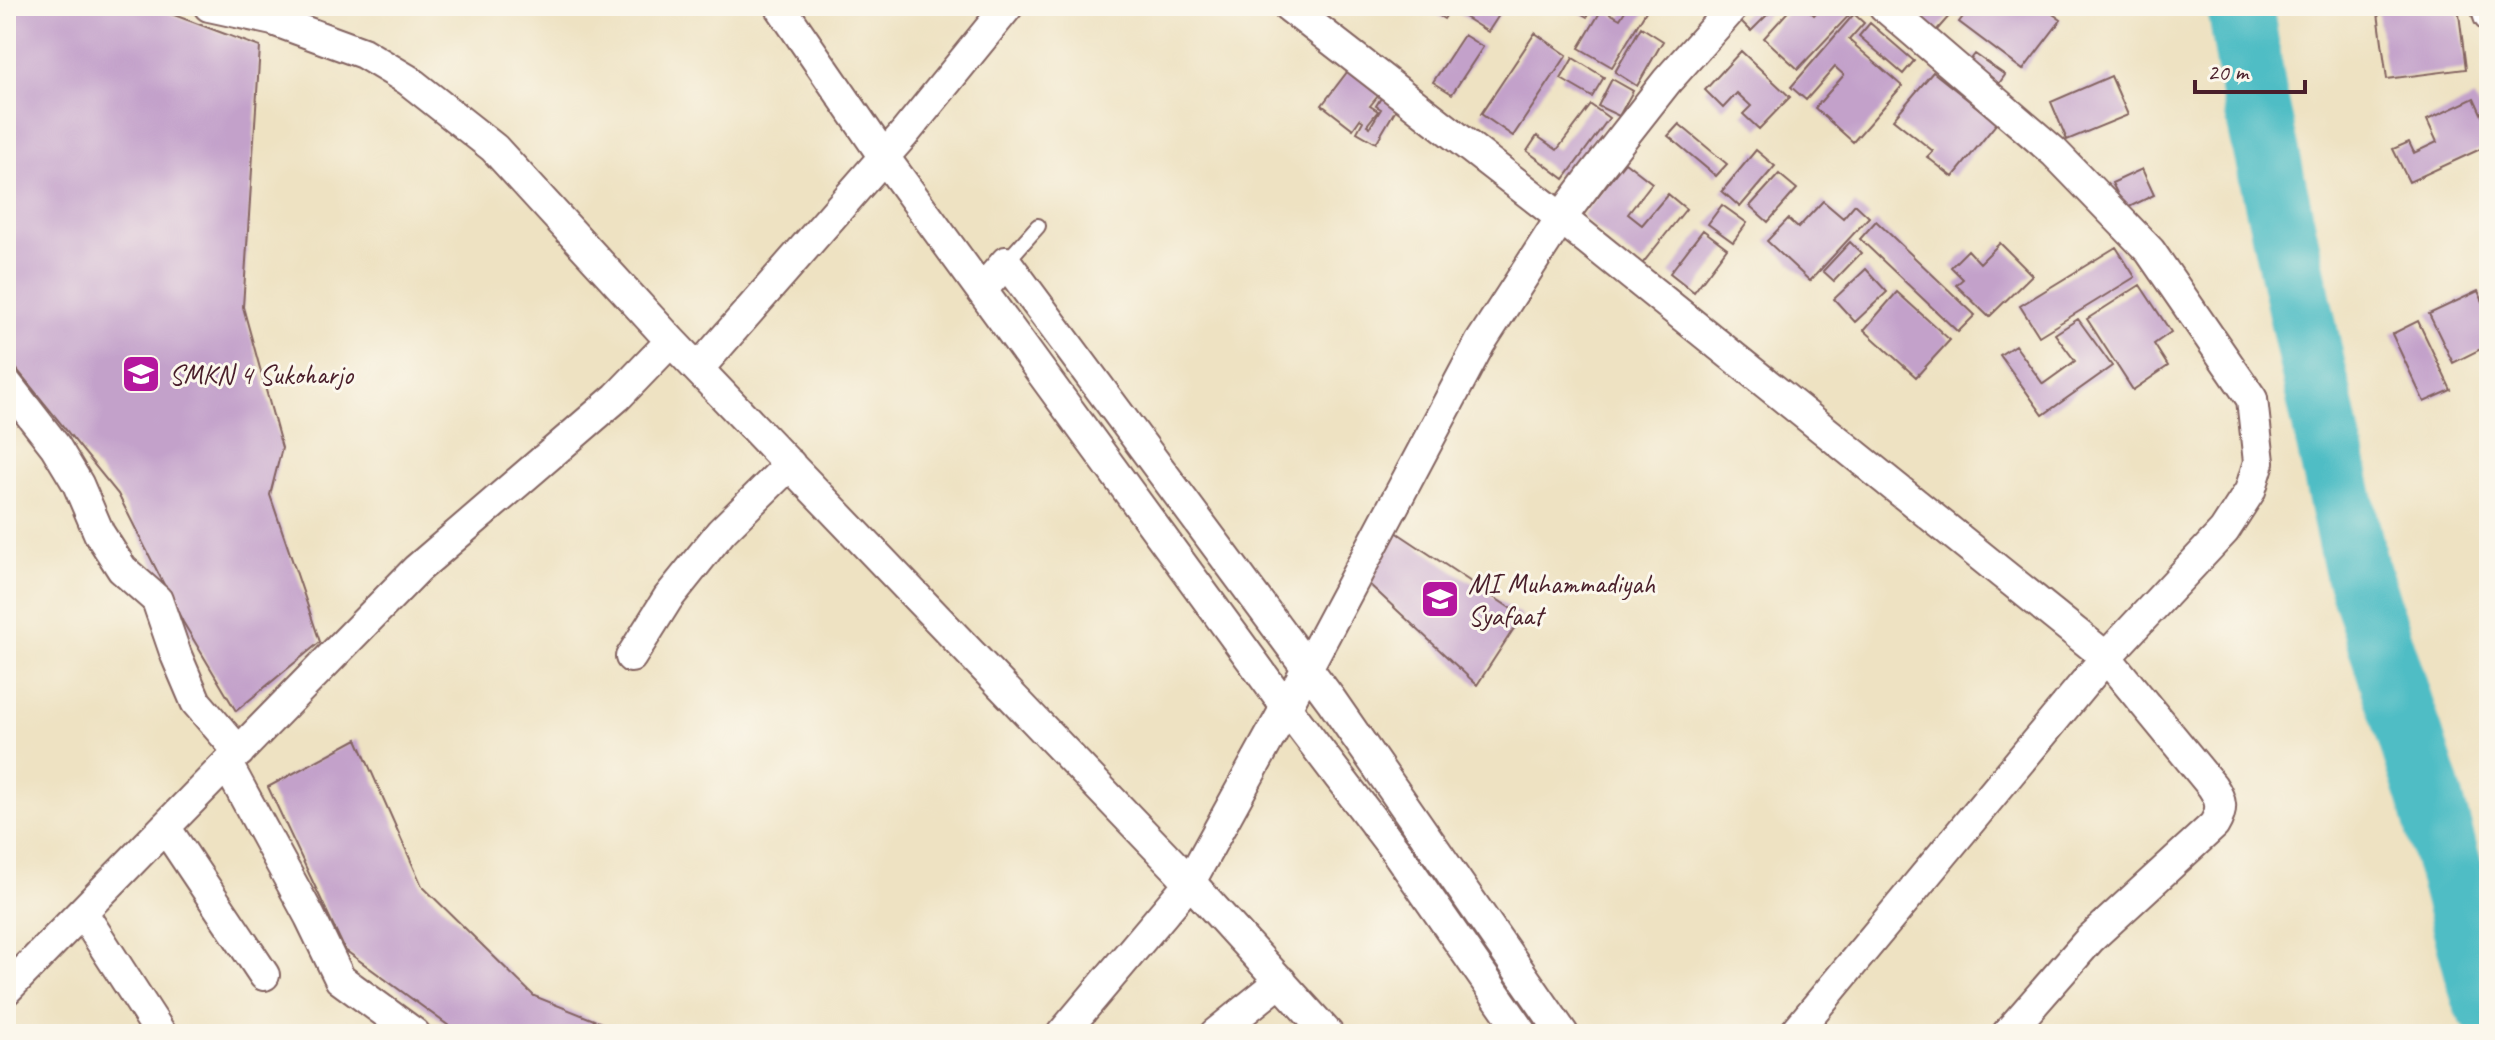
<svg xmlns="http://www.w3.org/2000/svg" width="2495" height="1040" font-family="Caveat,sans-serif">
<style>
.lines{fill:none;stroke-linecap:round;stroke-linejoin:round}
.river{stroke:#4fbdc5;stroke-width:66}
.building{fill:#c3a1ca}
.service-casing{stroke:#836360;stroke-width:18}
.minor-casing{stroke:#836360;stroke-width:34}
.service{stroke:#fff;stroke-width:14}
.minor{stroke:#fff;stroke-width:30}
.labels{text-anchor:middle;stroke-width:6;stroke-linejoin:round;paint-order:stroke}
.poi-label{font-size:28px;fill:#4a1f2b;stroke:#fbf7ec;text-anchor:start}
</style>
<rect width="100%" height="100%" fill="#fbf7ec"/>
<filter id="ink" filterUnits="userSpaceOnUse"><feTurbulence type="fractalNoise" baseFrequency=".0125" numOctaves="2"/><feDisplacementMap in="SourceGraphic" scale="16" xChannelSelector="R" yChannelSelector="G"/><feConvolveMatrix kernelMatrix="1 2 1 2 8 2 1 2 1" color-interpolation-filters="sRGB"/></filter>
<filter id="wash" filterUnits="userSpaceOnUse"><feTurbulence type="fractalNoise" baseFrequency=".006" numOctaves="4" result="noise"/><feDisplacementMap in="SourceGraphic" scale="32" xChannelSelector="R" yChannelSelector="G"/><feGaussianBlur stdDeviation="1.8" result="paint"/><feColorMatrix in="noise" values="0 0 0 0 0 0 0 0 0 0 0 0 0 0 0 0 0 1.4 0 .05"/><feComposite in="paint" operator="in"/></filter>
<g filter="url(#wash)">
<rect width="100%" height="100%" fill="#eee2c2"/>
<g class="lines">
<path class="river" d="M2240,6L2254,94L2355,564L2431,800L2485,1000L2489,1006"/>
</g>
<g id="blocks">
<path class="building" d="M6,6H150L260,47L243,307L282,448L270,495L320,642L236,711L183,622L118,494L6,356Z
M1424,6H1453L1444,19Z
M1463,6H1505L1488,32L1458,13Z
M1569,6H1594L1587,17Z
M1628,6H1638L1646,11L1612,67L1579,48L1602,9L1620,19Z
M1753,6H1776L1751,31L1739,19Z
M1793,6H1805L1814,15L1822,6H1853L1856,8L1798,69L1764,38Z
M1907,6H1958L1936,31Z
M1971,6H2042L2061,20L2023,70L1959,22Z
M2377,6H2458L2466,69L2387,79Z
M1854,14L1864,23L1849,40L1902,86L1853,142L1815,108L1844,75L1835,67L1806,100L1791,87Z
M1870,23L1914,61L1903,74L1859,36Z
M1641,27L1663,41L1637,86L1615,72Z
M1535,33L1567,55L1513,136L1481,114Z
M1464,35L1483,47L1452,94L1433,82Z
M1741,51L1790,97L1759,129L1743,114L1751,106L1737,93L1723,108L1705,90Z
M1975,54L2005,75L1995,89L1965,67Z
M1573,58L1604,77L1592,97L1561,79Z
M1354,63L1386,86L1370,106L1378,111L1367,125L1370,127L1381,109L1376,106L1387,88L1403,97L1376,143L1357,132L1363,121L1360,119L1353,129L1322,105Z
M1933,72L1997,123L1953,177L1927,157L1933,151L1893,119Z
M2111,76L2128,115L2067,140L2051,102Z
M1612,79L1633,91L1619,116L1598,106Z
M2474,98L2489,131V145L2409,182L2393,149L2409,142L2414,153L2437,142L2427,120Z
M1591,105L1609,118L1564,179L1527,151L1537,136L1557,150Z
M1679,124L1727,164L1716,176L1668,136Z
M1756,150L1775,166L1740,207L1722,191Z
M1625,162L1652,183L1628,214L1642,225L1668,194L1686,209L1642,264L1582,216Z
M2142,169L2154,195L2125,209L2112,183Z
M1779,174L1797,189L1768,222L1750,206Z
M1823,201L1843,218L1855,204L1869,217L1810,281L1767,241L1788,219L1798,228Z
M1722,205L1747,223L1733,242L1708,224Z
M1876,221L1975,315L1958,332L1860,239Z
M1703,230L1727,248L1694,292L1670,273Z
M1850,242L1861,253L1834,281L1823,271Z
M2000,243L2032,275L1989,317L1956,285L1963,279L1951,267L1968,250L1980,263Z
M2116,247L2135,277L2039,336L2020,306Z
M1866,269L1887,292L1855,322L1834,299Z
M2140,285L2171,332L2154,344L2168,366L2133,390L2087,319Z
M2478,291L2489,314V345L2453,363L2429,314Z
M1897,292L1950,340L1916,377L1864,330Z
M2078,319L2112,366L2043,415L2000,355L2015,345L2043,384L2075,361L2055,334Z
M2418,321L2451,390L2424,402L2392,334Z
M1393,530L1522,616L1477,685L1367,582Z
M357,739L422,886L534,996L629,1034H460L345,950L268,787Z"/>
</g>
</g>
<g filter="url(#ink)">
<use href="#blocks" fill-opacity="0" stroke="#836360" stroke-width="2"/>
<g class="lines">
<defs>
<path id="service" d="M1006,262L1038,226"/>
<path id="minor" d="M209,6L273,20L363,53L408,80L494,148L671,341L1190,882L1328,1034
M780,6L884,157L1286,707L1398,854L1523,1034
M1288,6L1561,218L2106,657L2212,786C2222,801 2223,810 2214,825L2090,939L2007,1034
M2486,6L2489,16
M982,290L1006,262L1331,700L1563,1034
M698,369L904,134L1008,6
M6,383L55,446L78,484L99,533L122,569L157,600L176,655L196,702L239,752
M631,657L668,598L721,532L790,464
M227,764L310,917L340,979L415,1034
M165,827L264,975
M82,912L161,1034
M6,990L417,569L617,397L671,341
M1062,1034L1190,882L1289,702L1480,343L1561,218L1594,174L1667,81L1734,6
M1215,1034L1281,981
M1794,1034L2106,657L2224,531L2250,491L2259,462L2252,399L2150,251L2054,152L1884,6"/>
</defs>
<use href="#service" class="service-casing"/>
<use href="#minor" class="minor-casing"/>
<use href="#service" class="service"/>
<use href="#minor" class="minor"/>
</g>
</g>
<defs>
<symbol id="school-square" viewBox="-11 -11 22 22"><rect x="-9" y="-9" width="18" height="18" rx="4" fill="#b5179e" stroke="#fbf7ec"/><path d="M0-5L7-2L0 1L-7-2ZM-4 1L0 2.5L4 1V4Q0 6-4 4Z" fill="#fff"/></symbol>
</defs>
<g fill-rule="evenodd">
<use href="#school-square" x="119" y="352" width="44" height="44"/>
<use href="#school-square" x="1418" y="577" width="44" height="44"/>
</g>
<g class="labels">
<g class="poi-label">
<text x="169" y="384">SMKN 4 Sukoharjo</text>
<text x="1468" y="593">MI Muhammadiyah<tspan x="1468" dy="32">Syafaat</tspan></text>
</g>
</g>
<rect width="2495" height="1040" fill="none" stroke="#fbf7ec" stroke-width="32"/>
<path d="M2195 80v12h110v-12" fill="none" stroke="#4a1f2b" stroke-width="4"/>
<text x="2207" y="80" font-size="24" fill="#4a1f2b" stroke="#fbf7ec" stroke-width="6" paint-order="stroke">20 m</text>
</svg>
